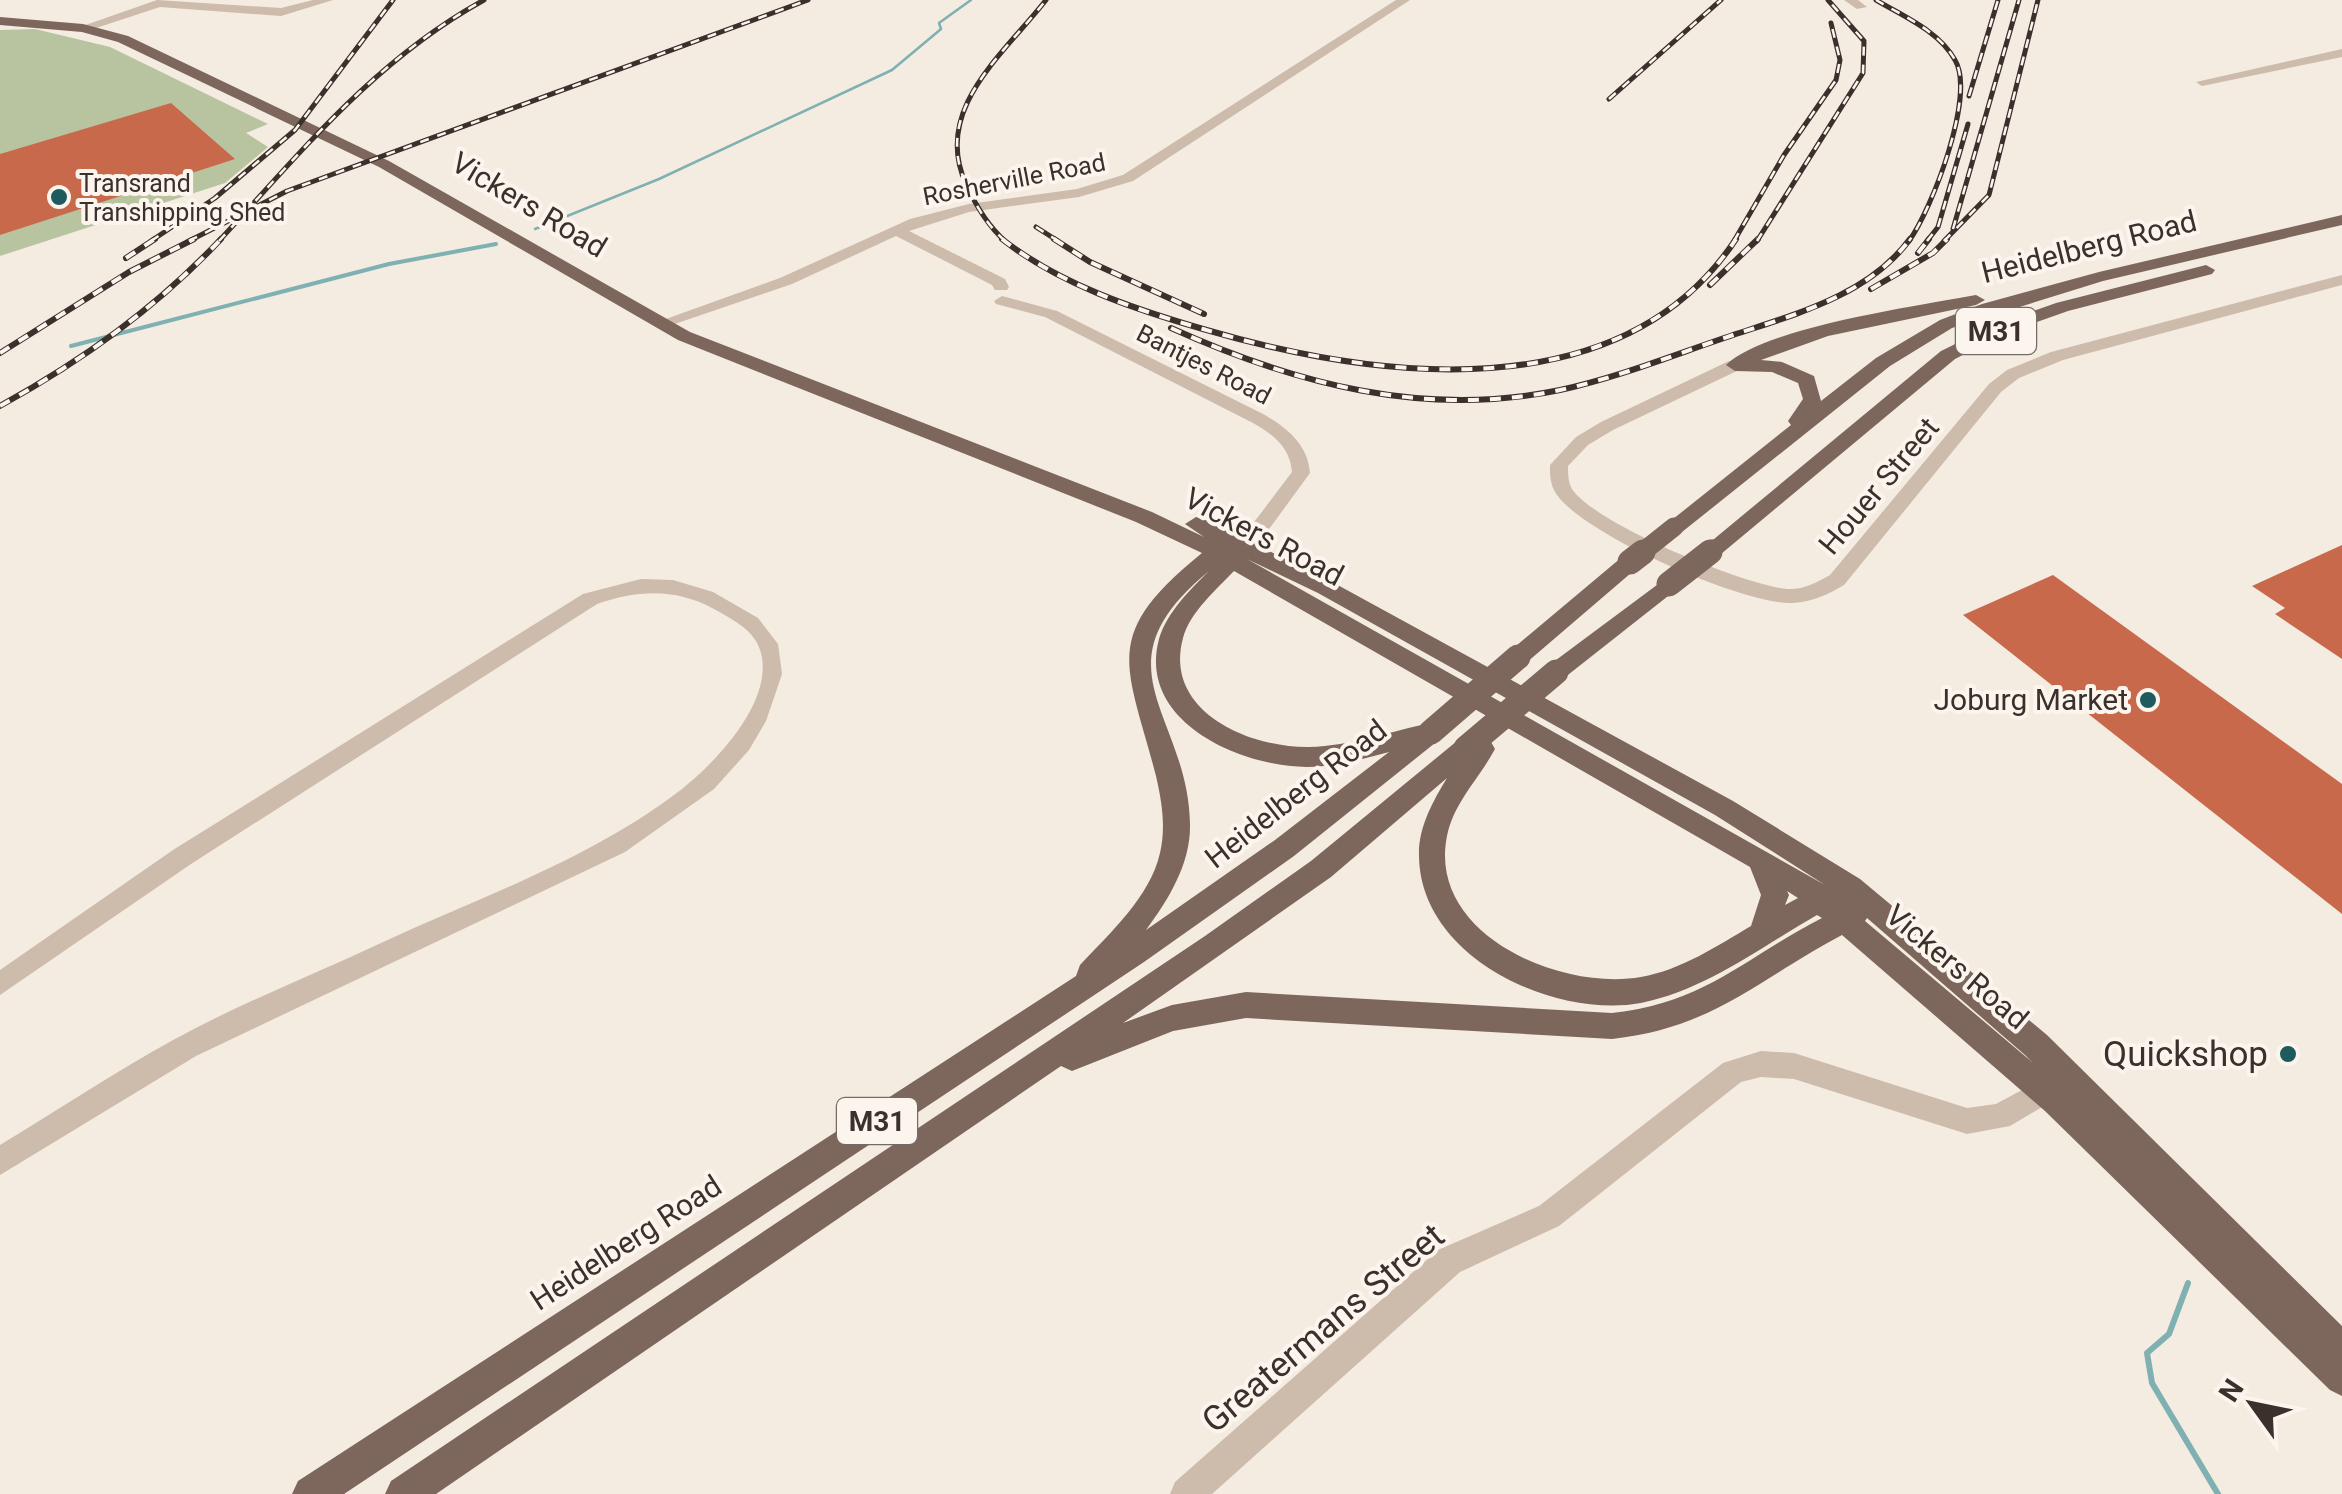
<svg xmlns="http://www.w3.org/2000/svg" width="2342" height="1494" font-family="Roboto,sans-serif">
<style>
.green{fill:#b8c4a0}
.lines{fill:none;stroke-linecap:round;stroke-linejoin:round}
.stream-far2{stroke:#7fb0b2;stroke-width:2.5}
.stream-far1{stroke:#7fb0b2;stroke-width:4}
.stream{stroke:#7fb0b2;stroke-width:6}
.building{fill:#c8694b}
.minor{fill:#cdbbac;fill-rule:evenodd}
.major{fill:#7d675c;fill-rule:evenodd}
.rail-far1-casing{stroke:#3b302b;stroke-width:5}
.rail-casing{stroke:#3b302b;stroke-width:6}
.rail-far1{stroke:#fbf5ee;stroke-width:2.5;stroke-dasharray:9;stroke-linecap:butt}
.rail{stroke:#fbf5ee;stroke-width:4;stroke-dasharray:11;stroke-linecap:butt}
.major-bridge-far1{stroke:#7d675c;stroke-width:19}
.major-bridge{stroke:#7d675c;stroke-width:25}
.poi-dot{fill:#1f5a5e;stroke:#fbf5ee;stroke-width:4}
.labels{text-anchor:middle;stroke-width:8;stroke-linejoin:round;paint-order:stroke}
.far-street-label{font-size:25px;fill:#3b302b;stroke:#fbf5ee}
.far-poi-label{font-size:25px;fill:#3b302b;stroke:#fbf5ee;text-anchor:start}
.shield{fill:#fbf5ee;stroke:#756b66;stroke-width:2.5}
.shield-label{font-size:28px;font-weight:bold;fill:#3b302b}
.street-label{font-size:30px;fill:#3b302b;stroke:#fbf5ee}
.poi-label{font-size:30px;fill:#3b302b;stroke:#fbf5ee;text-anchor:end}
.near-poi-label{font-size:35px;fill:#3b302b;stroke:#fbf5ee;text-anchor:end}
.near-street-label{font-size:35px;fill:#3b302b;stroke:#fbf5ee}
</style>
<rect width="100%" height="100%" fill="#f4ebe1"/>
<path class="green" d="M35,29L110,47L268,124L246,133L268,147L225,183L0,256V30Z"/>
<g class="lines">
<path class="stream-far2" d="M535,229L659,179L892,70L941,29L939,23L971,0"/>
<path class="stream-far1" d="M71,346L389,264L496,244"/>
<path class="stream" d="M2188,1283L2169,1334L2147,1353L2152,1383L2218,1494"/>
</g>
<path class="building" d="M171,103L235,159L0,235V154Z
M2342,545V659L2275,614L2285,608L2252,586Z
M2053,575L2342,784V914L1963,615Z"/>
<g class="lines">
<path class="minor" d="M157,0L281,8L313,0H333L281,16L160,7L87,31L77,28Z
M1396,0H1410L1133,181L1079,197L969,212L909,231L1005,279L1009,287L1007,290H995L992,285L896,236L792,284L666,327L652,324L780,278L910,219L969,204L1077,189L1123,175Z
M1844,0H1858L1867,7L1857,9Z
M2342,49V57L2202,86L2196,82Z
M2342,275V285L2063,360L2019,378L2001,392L1844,585C1829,594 1812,602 1793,603C1744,605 1585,535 1557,495C1550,485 1550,476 1550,465L1576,437L1601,422L1729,361H1741V369L1613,430L1588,445L1568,466C1568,473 1568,482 1572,489C1595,524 1744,585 1787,589C1803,590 1816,583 1830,575L1989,384L2007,370L2051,352Z
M1002,296L1057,311L1265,415C1288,429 1308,445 1310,473L1253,551L1246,553L1236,546L1292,472C1290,447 1274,435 1253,423L1045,317L996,304L994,301Z
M641,579L673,580L713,592L758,618L778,644L782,674L766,721L749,750L714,789L625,852L196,1056L0,1175V1145C58,1110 115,1072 175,1039C241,1003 313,975 381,943C481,897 590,859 678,792C714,765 785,692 756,641C747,626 728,617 714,609C675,588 638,590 597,604L191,864L0,995V970L173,850L583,594Z
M1761,1051L1794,1053L1967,1108L1996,1104L2044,1078L2054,1082L2058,1091L2054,1100L2010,1126L1967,1134L1794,1079L1761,1077L1741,1082L1559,1226L1460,1272L1212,1494H1170L1175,1482L1438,1250L1539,1206L1723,1063Z"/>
<path class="major" d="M0,17L83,24L128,36L389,161L690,332L1152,512L1204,537L1185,524L1196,517L1204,519L1334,583L1733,801L1860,879L2047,1035L2342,1326V1396L2330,1390L2045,1111L1842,935C1757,980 1713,1028 1612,1039L1246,1018L1173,1031L1072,1071L1061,1066L436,1494H385L391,1481L1205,936L1311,861L1457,741L1491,742L1495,749C1479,779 1454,802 1447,836C1427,935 1561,991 1641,977C1681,970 1717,946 1751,926L1761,895L1750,867L1234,571C1216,590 1190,612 1183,638C1163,711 1249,748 1309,747C1351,746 1391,731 1431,723L1440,725L1443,732L1440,739L1294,856L1144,962L344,1494H292L298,1481L1076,976L1080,965C1110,933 1150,897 1160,853C1166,827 1162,802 1156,776C1127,664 1099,636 1202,553L1136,522L678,340L379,167L118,42L82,32L0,25ZM1247,559L1318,593L1715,815L1825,885ZM1209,571C1190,590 1167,612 1159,639C1137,721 1239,766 1306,767C1334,767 1363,759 1389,752L1275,840L1146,930C1169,899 1191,863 1190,824C1188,713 1092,667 1209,571ZM1447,778C1433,801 1418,828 1419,856C1420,957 1553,1019 1641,1003C1706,990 1761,947 1817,915L1822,918C1744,958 1705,1003 1612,1013L1246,992L1172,1005L1123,1023L1331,877ZM1787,891L1798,898L1785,905L1789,895ZM1867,918L2025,1055L2032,1062L1865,921Z
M2342,215V225L2103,281L1952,328L1890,366L1682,532L1674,534L1663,527L1791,425L1788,421L1803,399L1798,383L1772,372L1735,371L1726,365C1765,327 1918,306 1976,295L1985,300L1976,305L1828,336L1761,360L1782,362L1814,376L1821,401L1876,358L1940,320L1982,304L2099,272Z
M2206,265L2215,270L2212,274L2068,311L2006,333L1955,359L1721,554L1713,556L1702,549L1941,351L1994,325L2056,303Z
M1630,555L1641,562L1638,567L1526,663H1510L1506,657L1510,651L1622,557Z
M1669,576L1677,579L1680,584L1677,589L1564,678H1548L1544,672L1548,666Z"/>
<defs>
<path id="rail-far1" d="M1876,0C1903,16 1939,31 1955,60C1976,95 1932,209 1909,241
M1969,96L1998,0
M1609,99L1721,0
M1036,227L1058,241
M1953,229L2019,0
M151,241L215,198L295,130L393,0
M189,241L287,191L808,0
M219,241C302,151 375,60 484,0
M1005,241C987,225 976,206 966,184C932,110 1003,55 1046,0
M1734,241L1784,155L1836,80L1840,60L1831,23
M1757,241L1863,73L1864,41L1828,0
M1927,241L1938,227L1968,124
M1944,241L1989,195L2038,0"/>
<path id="rail" d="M1002,239C1059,284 1134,309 1203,329C1374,379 1621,413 1736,239
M1054,239L1090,262L1204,314
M1918,253L1929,239
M126,258L155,239
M1710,285L1758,239
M1871,289L1933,253L1947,239
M1171,328C1295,384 1424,418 1560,390C1620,377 1676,354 1733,335C1796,314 1869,295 1910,239
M0,353L129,272L194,239
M0,406C83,360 156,308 221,239"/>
</defs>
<use href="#rail-far1" class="rail-far1-casing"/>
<use href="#rail" class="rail-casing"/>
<use href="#rail-far1" class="rail-far1"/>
<use href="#rail" class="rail"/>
<path class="major-bridge-far1" d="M1640,554L1674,527
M1707,554L1713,549"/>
<path class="major-bridge" d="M1630,562L1643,552
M1669,584L1710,552
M1431,732L1518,657
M1466,748L1556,672"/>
</g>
<g class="poi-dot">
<circle cx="59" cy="197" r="10"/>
<circle cx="2148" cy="700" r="10"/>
<circle cx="2288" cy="1054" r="10"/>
</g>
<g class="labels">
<g class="far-street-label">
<text transform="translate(1014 179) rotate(-11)" y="9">Rosherville Road</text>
<text transform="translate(1204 364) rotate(27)" y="9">Bantjes Road</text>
</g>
<g class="far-poi-label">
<text x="79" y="192">Transrand<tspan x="79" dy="29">Transhipping Shed</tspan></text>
</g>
<g class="shield">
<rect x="1956" y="308" width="80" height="46" rx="8"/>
<rect x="837" y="1098" width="80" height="46" rx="8"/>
</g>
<g class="shield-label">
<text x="1996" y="341">M31</text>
<text x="877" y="1131">M31</text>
</g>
<g class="street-label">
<text transform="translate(529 205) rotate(31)" y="10">Vickers Road</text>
<text transform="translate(2089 247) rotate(-14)" y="10">Heidelberg Road</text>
<text transform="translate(1879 486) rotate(-50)" y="10">Houer Street</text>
<text transform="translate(1264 537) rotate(28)" y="10">Vickers Road</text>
<text transform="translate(1296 794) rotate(-38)" y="10">Heidelberg Road</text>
<text transform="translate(1957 967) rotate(40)" y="10">Vickers Road</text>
<text transform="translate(626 1243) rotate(-33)" y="10">Heidelberg Road</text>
</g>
<g class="poi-label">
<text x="2128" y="710">Joburg Market</text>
</g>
<g class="near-poi-label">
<text x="2268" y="1066">Quickshop</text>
</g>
<g class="near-street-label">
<text transform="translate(1323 1328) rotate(-40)" y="12">Greatermans Street</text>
</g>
</g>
<g transform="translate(2252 1404) rotate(303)" stroke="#fbf5ee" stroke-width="8" paint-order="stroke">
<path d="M0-8L18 38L0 25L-18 38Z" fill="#3b302b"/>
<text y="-15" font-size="28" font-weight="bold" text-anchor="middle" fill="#3b302b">N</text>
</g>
</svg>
